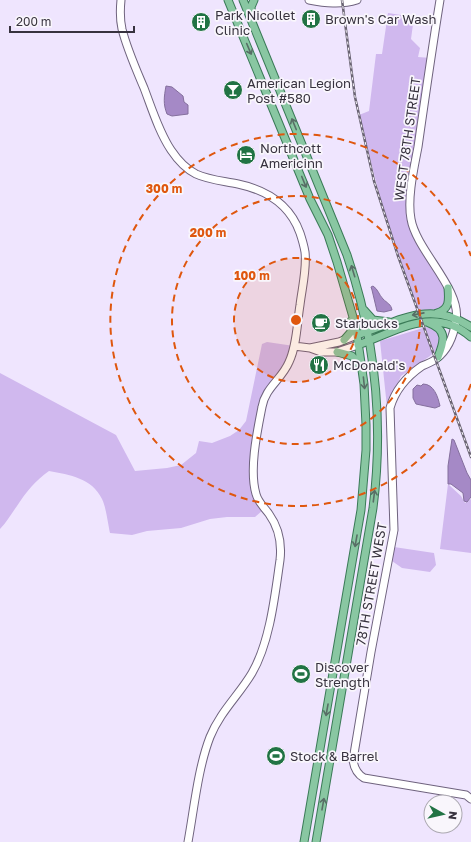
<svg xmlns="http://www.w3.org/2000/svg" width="471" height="842" font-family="'Golos Text',sans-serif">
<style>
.green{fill:#d0b8ee}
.water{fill:#a589c6;stroke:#846f9d}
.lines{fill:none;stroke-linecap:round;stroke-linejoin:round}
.secondary-casing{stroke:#6f637e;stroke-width:9}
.primary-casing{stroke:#3a7a57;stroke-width:9}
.secondary{stroke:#fff;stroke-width:7}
.primary{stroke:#89c7a2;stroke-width:7}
.rail-casing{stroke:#696372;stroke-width:2.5}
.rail{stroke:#f9f6fc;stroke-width:1;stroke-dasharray:3;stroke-linecap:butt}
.oneway{stroke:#586e66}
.ring{fill:none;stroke:#df570e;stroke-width:2;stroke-dasharray:7 5}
.labels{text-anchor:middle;stroke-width:3.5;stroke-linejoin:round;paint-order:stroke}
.poi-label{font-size:13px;fill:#37323e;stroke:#f9f6fc;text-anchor:start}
.street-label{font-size:13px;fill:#37323e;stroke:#f9f6fc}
.centre{fill:#df570e;stroke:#f9f6fc;stroke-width:2}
.ring-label{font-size:12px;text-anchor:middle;font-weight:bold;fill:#df570e;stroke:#f9f6fc;stroke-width:3.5;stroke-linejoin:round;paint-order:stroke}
</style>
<rect width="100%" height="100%" fill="#efe5fe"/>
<path class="green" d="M388,13L414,17L411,39L420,48L418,57L431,58L419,139L411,220L448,288L449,298L437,313L419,314L384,213L359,115L369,111L376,54H382Z
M426,327L436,329L443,336L439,348L430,356L401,376L387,407L380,341Z
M267,342L294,346L282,373L270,387L250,461L263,510L255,517H227L210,519L181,528L147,531L132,535L110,533C108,524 106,507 102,499C92,478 70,475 49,471C35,481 26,492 17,506C11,514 7,522 0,529V373L116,435L135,471L167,468L181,465L196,453L199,441L212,443L230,436L239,430L246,421L262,344Z
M448,484L461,496L465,503L471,499V553L440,549Z
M394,547L434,553L436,565L430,572L402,568L392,561Z"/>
<path class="water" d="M166,86L172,87L183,96L184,102L188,105V114L172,116L167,114C163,104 164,97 166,86Z
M373,286C378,289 379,295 383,299C387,303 391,304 392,310L384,312L377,311L372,290L371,287Z
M423,384C434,384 438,397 440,406L435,408L416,404L413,398V389L417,385L421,386Z
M452,439L454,440L467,473L471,480V497L467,502L464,501L463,493L451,484H448V466Z"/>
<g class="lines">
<defs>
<path id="secondary" d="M121,0C120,10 120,20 122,29C127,49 136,69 144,88C152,109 159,132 171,150C177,159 186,169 196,174C209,180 224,181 238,184C266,190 290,205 300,233C302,239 304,246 305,252C307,269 302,288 300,305C297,323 297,345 289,362C282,379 265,388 262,407C257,432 249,470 256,494C258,502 264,507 269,514C279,528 282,543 280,560C275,595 270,642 252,673C239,695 220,712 210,737C198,768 194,809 188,842
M309,0C325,3 341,5 357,0
M440,0C432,49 425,98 418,147C414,168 407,198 411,219C416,250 462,290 456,320C454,334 448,350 436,359C432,362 427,364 422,366C406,377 395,390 390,408L394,530L371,652L353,760C354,768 357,774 364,778L466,795L471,799
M294,346L310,348L321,352H337L358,345
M310,348L339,342L357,335"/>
<path id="primary" d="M228,0L310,199L328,235L337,262L353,317L357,335L364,384L366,425V450L361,510L304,842
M243,0L347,255C375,337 384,422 373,508L316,842
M252,18L251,7L254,0
M364,310L373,320L389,322
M437,313C450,309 449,300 448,288
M429,323C448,330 444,342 438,357
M357,335C398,322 430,299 471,327
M344,340L351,332V321
M358,345C397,331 434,305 471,337
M337,352L352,356L360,365"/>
</defs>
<use href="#secondary" class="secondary-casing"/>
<use href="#primary" class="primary-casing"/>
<use href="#secondary" class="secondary"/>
<use href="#primary" class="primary"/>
<defs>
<path id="rail" d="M342,0L355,97L374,181L398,256L471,457"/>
</defs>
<use href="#rail" class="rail-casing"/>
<use href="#rail" class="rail"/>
</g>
<defs><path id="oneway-shaft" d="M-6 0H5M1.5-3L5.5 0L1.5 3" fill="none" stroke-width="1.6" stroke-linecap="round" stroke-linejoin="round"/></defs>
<g class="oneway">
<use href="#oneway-shaft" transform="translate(249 49) rotate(67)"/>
<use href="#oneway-shaft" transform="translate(294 124) rotate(-112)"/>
<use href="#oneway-shaft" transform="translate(304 182) rotate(68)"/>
<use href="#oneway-shaft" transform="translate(353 271) rotate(-107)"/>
<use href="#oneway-shaft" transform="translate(418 314) rotate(169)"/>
<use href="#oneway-shaft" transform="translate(364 383) rotate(84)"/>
<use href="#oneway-shaft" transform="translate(374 496) rotate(-83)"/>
<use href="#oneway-shaft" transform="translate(356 541) rotate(100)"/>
<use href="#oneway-shaft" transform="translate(327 710) rotate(100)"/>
<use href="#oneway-shaft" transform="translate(323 804) rotate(-80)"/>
</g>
<circle cx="296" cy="320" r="62" fill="#df570e" fill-opacity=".12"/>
<g class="ring">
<circle cx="296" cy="320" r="62"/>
<circle cx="296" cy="320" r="124"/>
<path d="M471 384A186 186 0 1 1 471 256"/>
</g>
<defs>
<symbol id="building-disc" viewBox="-11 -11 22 22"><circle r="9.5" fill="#217344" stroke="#f9f6fc"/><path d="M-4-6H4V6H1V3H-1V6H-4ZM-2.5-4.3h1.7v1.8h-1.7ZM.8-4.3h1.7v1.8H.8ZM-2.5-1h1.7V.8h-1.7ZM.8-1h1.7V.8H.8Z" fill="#fff"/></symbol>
<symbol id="bar-disc" viewBox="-11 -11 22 22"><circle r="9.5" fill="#217344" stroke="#f9f6fc"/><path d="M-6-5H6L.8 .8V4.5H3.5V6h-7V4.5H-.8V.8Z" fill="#fff"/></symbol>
<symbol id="hotel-disc" viewBox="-11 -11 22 22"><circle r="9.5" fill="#217344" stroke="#f9f6fc"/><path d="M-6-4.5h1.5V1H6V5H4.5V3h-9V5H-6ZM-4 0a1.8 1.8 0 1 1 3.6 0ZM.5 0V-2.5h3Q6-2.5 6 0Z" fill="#fff"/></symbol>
<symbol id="cafe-disc" viewBox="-11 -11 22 22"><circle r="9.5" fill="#217344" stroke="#f9f6fc"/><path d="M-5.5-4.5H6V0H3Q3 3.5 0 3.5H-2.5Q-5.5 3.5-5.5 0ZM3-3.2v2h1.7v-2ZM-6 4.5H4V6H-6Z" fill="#fff"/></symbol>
<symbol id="restaurant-disc" viewBox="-11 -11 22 22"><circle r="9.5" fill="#217344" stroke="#f9f6fc"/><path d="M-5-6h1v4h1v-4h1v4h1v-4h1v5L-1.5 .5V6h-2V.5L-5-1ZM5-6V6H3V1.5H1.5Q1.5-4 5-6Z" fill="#fff"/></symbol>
<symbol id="stadium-disc" viewBox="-11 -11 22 22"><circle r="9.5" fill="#217344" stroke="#f9f6fc"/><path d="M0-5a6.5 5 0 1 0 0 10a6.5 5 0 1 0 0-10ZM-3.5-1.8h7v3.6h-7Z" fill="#fff"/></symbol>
</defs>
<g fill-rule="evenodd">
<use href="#building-disc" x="300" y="8" width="22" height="22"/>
<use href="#building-disc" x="190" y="11" width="22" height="22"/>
<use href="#bar-disc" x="222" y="79" width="22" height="22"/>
<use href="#hotel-disc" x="235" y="144" width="22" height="22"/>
<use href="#cafe-disc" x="310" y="312" width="22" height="22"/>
<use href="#restaurant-disc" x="308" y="354" width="22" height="22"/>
<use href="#stadium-disc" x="290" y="663" width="22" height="22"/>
<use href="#stadium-disc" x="265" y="745" width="22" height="22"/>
</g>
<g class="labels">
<g class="poi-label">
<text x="215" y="20">Park Nicollet<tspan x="215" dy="15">Clinic</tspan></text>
<text x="325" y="24">Brown's Car Wash</text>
<text x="247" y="88">American Legion<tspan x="247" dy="15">Post #580</tspan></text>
<text x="260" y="153">Northcott<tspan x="260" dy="15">Americinn</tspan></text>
<text x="335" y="328">Starbucks</text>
<text x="333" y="370">McDonald's</text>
<text x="315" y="672">Discover<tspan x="315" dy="15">Strength</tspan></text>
<text x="290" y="761">Stock &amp; Barrel</text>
</g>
<g class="street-label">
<text transform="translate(407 139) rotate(-82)" y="5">WEST 78TH STREET</text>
<text transform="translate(371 584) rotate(-80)" y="5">78TH STREET WEST</text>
</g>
</g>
<circle cx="296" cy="320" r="6" class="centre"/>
<g class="ring-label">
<text x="164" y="193">300 m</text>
<text x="208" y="237">200 m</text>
<text x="252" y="280">100 m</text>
</g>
<g transform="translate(443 814) rotate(98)"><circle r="19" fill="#f9f6fc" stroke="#aba8b0"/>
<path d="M0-3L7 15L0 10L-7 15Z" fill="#217344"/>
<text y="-6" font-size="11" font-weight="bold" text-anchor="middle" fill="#37323e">N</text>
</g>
<path d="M10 26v6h124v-6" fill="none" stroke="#37323e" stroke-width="2"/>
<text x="16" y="26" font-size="12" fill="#37323e" stroke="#f9f6fc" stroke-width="3" paint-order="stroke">200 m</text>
</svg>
